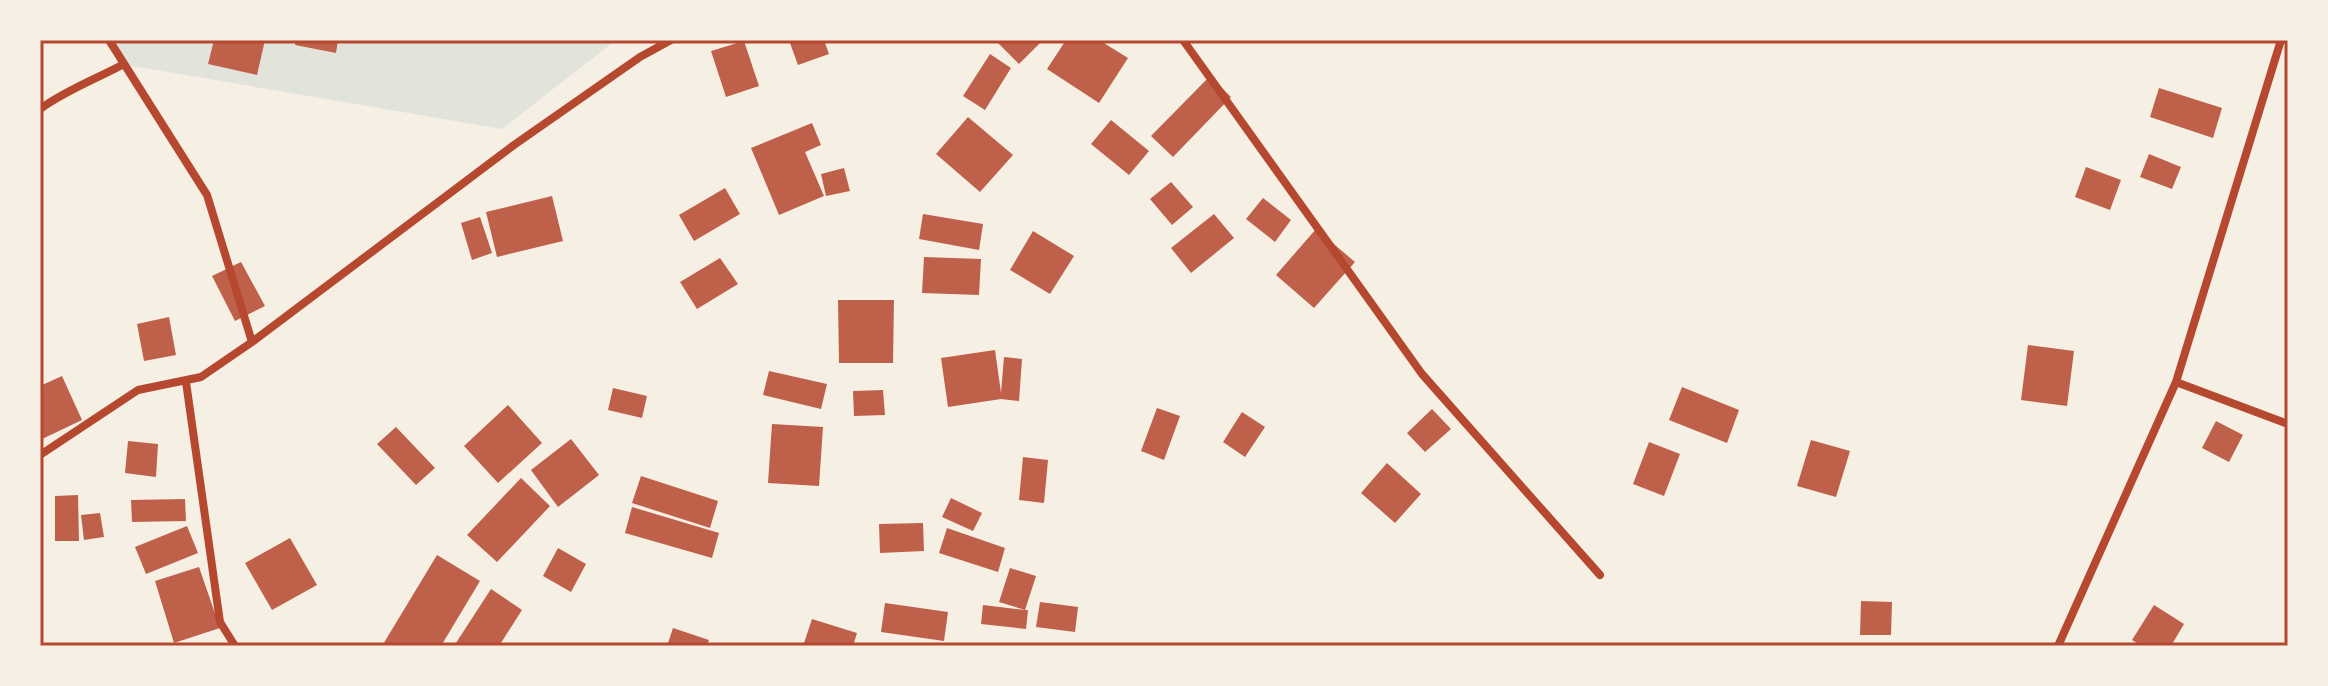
<svg xmlns="http://www.w3.org/2000/svg" width="2328" height="686" font-family="'Open Sans',sans-serif">
<style>
.green{fill:#e2e4dc}
.building{fill:#bf614a}
.lines{fill:none;stroke-linecap:round;stroke-linejoin:round}
.minor{stroke:#b5482f;stroke-width:8}
.neatline{fill:none;stroke:#b5482f;stroke-width:3}
</style>
<rect width="100%" height="100%" fill="#f6efe4"/>
<path class="green" d="M115,40H616L502,129L127,65Z"/>
<path class="building" d="M214,40H265L257,75L208,64Z
M296,40H338L336,53L295,45Z
M798,40H824L829,54L798,65L790,43Z
M995,40H1043L1019,64Z
M1066,40H1099L1128,58L1099,103L1047,69Z
M744,41L759,86L726,97L711,51Z
M990,54L1011,68L985,110L963,96Z
M1210,76L1231,97L1173,157L1151,136Z
M2159,88L2222,108L2213,138L2150,117Z
M968,117L1013,155L980,192L936,154Z
M1111,120L1149,151L1129,175L1091,144Z
M812,123L821,145L805,152L824,196L779,215L751,148Z
M2149,154L2181,167L2172,189L2140,177Z
M2086,167L2121,180L2110,210L2075,197Z
M844,168L850,191L826,196L821,174Z
M1171,182L1193,207L1172,225L1150,199Z
M725,188L740,214L694,241L679,215Z
M552,196L563,241L497,257L486,212Z
M1263,198L1291,220L1275,242L1246,219Z
M923,214L983,224L979,250L919,239Z
M1214,214L1234,238L1191,273L1171,248Z
M480,217L492,253L472,260L461,223Z
M1316,229L1355,262L1314,308L1276,275Z
M1033,231L1074,256L1050,294L1010,270Z
M924,257L981,259L979,295L922,293Z
M720,258L738,284L697,309L680,282Z
M241,262L265,306L235,321L212,276Z
M838,300H894L893,363H839Z
M169,317L176,355L144,361L137,324Z
M2028,345L2074,351L2067,406L2021,400Z
M995,350L1001,393L1004,357L1022,359L1019,401L1001,399L948,407L941,358Z
M769,371L827,384L821,409L763,395Z
M62,376L82,420L40,440V386Z
M1682,387L1739,410L1727,443L1669,420Z
M613,388L647,396L642,418L608,410Z
M883,390L885,415L854,416L853,391Z
M508,405L542,443L498,483L464,446Z
M1157,408L1180,416L1164,460L1141,451Z
M1432,409L1451,429L1425,452L1407,433Z
M1242,412L1265,427L1245,457L1223,442Z
M2216,421L2243,435L2229,462L2202,448Z
M772,424L823,427L819,486L768,483Z
M396,427L435,468L416,485L377,444Z
M571,439L599,475L558,507L531,470Z
M1811,440L1850,451L1836,497L1797,486Z
M128,441L158,444L156,477L125,473Z
M1649,442L1680,454L1664,496L1633,484Z
M1023,457L1048,460L1044,503L1019,500Z
M1387,463L1421,494L1395,523L1361,493Z
M641,476L718,501L710,528L632,503Z
M521,478L550,506L497,562L467,535Z
M78,495L79,541H55V496Z
M951,498L982,513L973,531L942,517Z
M185,499L186,521L132,522L131,500Z
M632,507L719,533L712,558L625,533Z
M100,513L104,537L84,540L81,515Z
M923,523L924,551L880,553L879,524Z
M187,526L198,553L146,574L135,547Z
M947,528L1005,548L998,572L939,553Z
M290,538L317,585L272,610L245,563Z
M558,548L586,564L571,592L543,576Z
M437,555L480,581L441,646H382Z
M199,567L220,628L174,643L155,581Z
M1010,568L1036,576L1025,610H1028L1026,629L981,624L983,605L1025,610L999,602Z
M491,589L522,610L499,646H454Z
M1861,601L1892,602L1891,635H1860Z
M1040,602L1078,607L1075,632L1036,627Z
M885,603L948,612L944,641L881,632Z
M2154,605L2184,624L2171,646H2142L2132,640Z
M812,619L857,633L853,646H803Z
M673,628L709,640L707,646H667Z"/>
<g class="lines">
<path class="minor" d="M109,40L207,195L252,342
M1183,40L1422,374L1600,575
M40,109C66,90 96,79 124,64
M186,382L220,622L235,646
M2176,382L2288,424
M40,455L138,390L201,377L252,342L514,145L640,57L671,40
M2058,646L2176,382L2281,40"/>
</g>
<rect width="2328" height="686" fill="none" stroke="#f6efe4" stroke-width="84"/>
<rect x="42" y="42" width="2244" height="602" class="neatline"/>
</svg>
